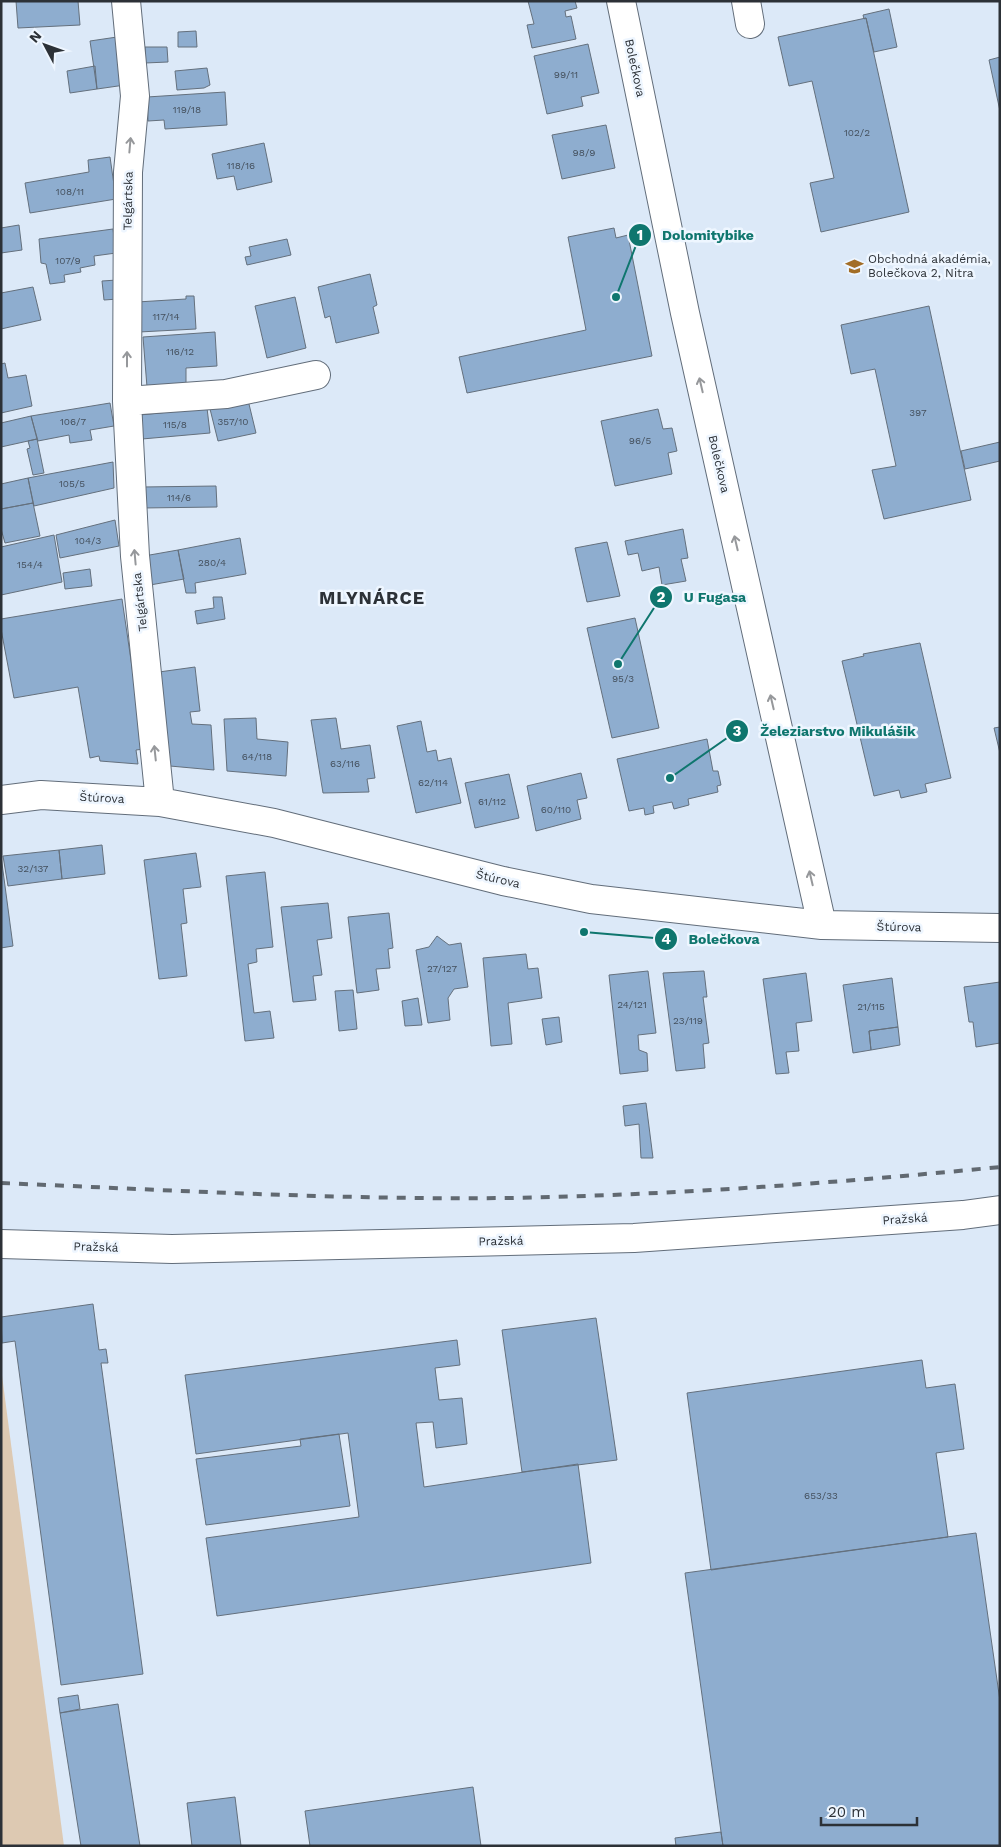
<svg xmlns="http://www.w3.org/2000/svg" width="1001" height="1847" font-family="'Work Sans',sans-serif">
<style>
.green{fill:#ddc9b2}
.building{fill:#8eadcf;stroke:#64707d}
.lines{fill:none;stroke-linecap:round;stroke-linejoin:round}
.minor-casing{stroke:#626d7a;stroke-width:30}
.minor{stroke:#fff;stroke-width:28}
.rail{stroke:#616971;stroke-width:4;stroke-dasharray:9 9;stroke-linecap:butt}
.oneway{stroke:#96989b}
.labels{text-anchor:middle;stroke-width:5;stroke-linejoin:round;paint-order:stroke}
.number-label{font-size:10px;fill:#44505d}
.street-label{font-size:12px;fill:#2c3137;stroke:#eef6ff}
.poi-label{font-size:12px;fill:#2c3137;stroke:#eef6ff;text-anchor:start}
.district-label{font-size:18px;font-weight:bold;letter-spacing:1px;fill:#2c3137;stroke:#eef6ff}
.leader{fill:none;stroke:#0f766e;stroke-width:2}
.callout-dot{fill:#0f766e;stroke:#eef6ff;stroke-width:2}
.mark-label{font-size:15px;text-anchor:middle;font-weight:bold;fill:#fff}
.callout-label{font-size:14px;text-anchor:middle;font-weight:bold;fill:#0f766e;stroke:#eef6ff;stroke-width:5;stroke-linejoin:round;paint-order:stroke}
</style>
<rect width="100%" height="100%" fill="#dce9f8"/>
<path class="green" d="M1,1368L64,1846H1Z"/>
<path class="building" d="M16,1H78L80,25L18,28Z
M528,1H575L577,8L565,11L566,17L571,16L576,39L532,48L527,25L534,24Z
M889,9L897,47L874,52L866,18L864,19L863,15Z
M866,18L909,212L821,232L810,183L834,178L812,81L789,86L778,37Z
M196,31L197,47H178V32Z
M117,37L125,85L97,89L90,41Z
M588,44L599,93L581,97L583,106L547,114L534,56Z
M145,47H167L168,62L145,63Z
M1000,57V111L989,60Z
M95,66L97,89L70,93L67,71Z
M207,68L210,85L204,88L177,90L175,71Z
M225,92L227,125L165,129L164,120L148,121L147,97Z
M606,125L615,168L562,179L552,135Z
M264,143L272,182L237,190L234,176L217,179L212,154Z
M110,157L116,199L30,213L25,183L89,172L88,160Z
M19,225L22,250L1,253V228Z
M614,228L616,238L628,235L652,356L467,393L459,357L586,330L568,237Z
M113,229L116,253L94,256L95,265L80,268L81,272L64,275L65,282L50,284L46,264L41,263L39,239Z
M287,239L291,255L247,265L245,257L251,256L249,247Z
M370,274L377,305L373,307L379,333L336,343L330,316L325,318L318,287Z
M117,280L118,299L104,300L102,281Z
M33,287L41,320L1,329V293Z
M186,296H194L196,329L139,332L137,302L186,299Z
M295,297L306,348L267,358L255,306Z
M929,306L971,500L884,519L872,470L896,466L875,369L851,374L841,325Z
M215,332L217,366L186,368V385L147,387L143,337Z
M5,363L8,378L26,375L32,406L1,413V364Z
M248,400L256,433L218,441L210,409Z
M110,403L114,426L90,430L92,440L70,443L69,435L38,441L31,416Z
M207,408L210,433L142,439L140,415Z
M658,409L663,429L672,428L677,451L668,453L672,474L615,486L601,421Z
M31,416L37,439L1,447V423Z
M37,439L44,473L33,475L27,449L30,448L28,441Z
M1000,442V461L965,469L961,451Z
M113,462L114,488L34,506L28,478Z
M28,478L33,503L1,509V484Z
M216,486L217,507L142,508V487Z
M33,503L40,536L5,543L1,529V509Z
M115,520L119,546L60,558L56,535Z
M683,529L688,558L681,559L686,581L662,585L659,567L642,571L638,553L628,555L625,541Z
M54,535L62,582L1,595V547Z
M240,538L246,574L195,583L196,593H186L178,550Z
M607,542L620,596L587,602L575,548Z
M178,550L184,579L150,585L144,556Z
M90,569L92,586L65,589L63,573Z
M213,597H222L225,619L197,624L195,611L214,608Z
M122,599L144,749L136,750L138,764L100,761L99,756L90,758L78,687L14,698L1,629V619Z
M635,618L659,728L612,738L587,628Z
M920,643L951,778L925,784L927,792L901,798L899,790L874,796L842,661L864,656L863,654Z
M195,667L200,711L190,712L192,724L211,725L214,770L170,766L159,672Z
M256,718L257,739L288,742L286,776L227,771L224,719Z
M336,718L341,749L370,745L375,778L367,779L369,792L323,793L311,720Z
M421,721L427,752L436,750L438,761L451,758L461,803L416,813L397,726Z
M1000,727V753L994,728Z
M707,739L713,771H718L721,785L717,786L718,792L688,799L689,805L674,809L672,802L653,806L654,813L645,815L644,808L629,811L617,759Z
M581,773L587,798L577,800L581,819L536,831L527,786Z
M509,774L519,818L475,828L465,783Z
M102,845L105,874L62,879L59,850Z
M59,850L62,879L8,886L3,856Z
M196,853L201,887L183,889L187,923L181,924L187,976L159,979L144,860Z
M1,856L13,946L1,948Z
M265,872L273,947L256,949L257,962L248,964L254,1013L270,1011L274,1038L245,1041L226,876Z
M328,903L332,938L317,940L322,975L313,976L316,1000L293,1002L281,907Z
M389,913L393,948L388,949L390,968L376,969L379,990L357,993L348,917Z
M437,936L449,945L461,943L468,987L454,989L448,998L450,1020L428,1023L416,950L429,947Z
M526,954L528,969L538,968L542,998L508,1003L512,1044L491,1046L483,958Z
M648,971L656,1033L638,1035L639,1050L647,1053L648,1071L620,1074L609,975Z
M704,971L707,997H703L709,1043L703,1044L705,1068L676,1071L663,973Z
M806,973L812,1021L796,1023L799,1051L786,1052L789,1073L776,1074L763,979Z
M892,978L898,1027L869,1031L871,1050L853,1053L843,985Z
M1000,982V1043L976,1047L973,1022H969L964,987Z
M353,990L357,1029L339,1031L335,991Z
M418,998L422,1025L405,1026L402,1001Z
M559,1017L562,1042L546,1045L542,1019Z
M898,1027L900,1045L871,1050L869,1031Z
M646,1103L653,1158H641L639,1124L625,1126L623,1106Z
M93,1304L99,1350L106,1349L108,1363H101L143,1674L61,1685L15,1341L2,1343L1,1317Z
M596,1318L617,1460L522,1472L502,1330Z
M457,1340L460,1365L435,1368L439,1400L462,1398L467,1444L436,1448L433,1422L416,1423L424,1487L578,1464L591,1563L217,1616L206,1538L359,1517L348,1433L196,1454L185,1375Z
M922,1360L926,1388L955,1384L964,1449L936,1453L948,1537L711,1570L687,1393Z
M339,1434L350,1506L206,1525L196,1459L301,1446L300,1439Z
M976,1533L1000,1701V1846H723L685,1573Z
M78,1695L80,1709L60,1713L58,1698Z
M118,1704L140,1846H81L60,1713Z
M473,1787L481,1846H310L305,1811Z
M235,1797L241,1846H192L187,1803Z
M721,1832L723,1846H676L675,1838Z"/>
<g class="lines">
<defs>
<path id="minor" d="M126,1L135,96L128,172L127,401L135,556L160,802
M621,1L685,313L822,925
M746,1L750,24
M127,401L226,394L316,375
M1,800L41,795L160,802L274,823L503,881L591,899L822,925L1000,928
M1,1244L172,1249L634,1238L963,1215L1000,1210"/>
</defs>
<use href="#minor" class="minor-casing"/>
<use href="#minor" class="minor"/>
<path class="rail" d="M1,1183C170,1190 339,1200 508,1198C673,1195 836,1183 1000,1167"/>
</g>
<defs><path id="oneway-shaft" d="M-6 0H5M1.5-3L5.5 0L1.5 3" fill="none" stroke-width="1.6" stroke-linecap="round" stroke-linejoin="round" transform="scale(1.25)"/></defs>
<g class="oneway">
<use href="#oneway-shaft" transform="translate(130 145) rotate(-85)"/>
<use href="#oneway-shaft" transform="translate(127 359) rotate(-90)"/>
<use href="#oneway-shaft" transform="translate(701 385) rotate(-103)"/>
<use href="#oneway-shaft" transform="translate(736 543) rotate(-103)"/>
<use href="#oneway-shaft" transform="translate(135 557) rotate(-95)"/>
<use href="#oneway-shaft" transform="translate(772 702) rotate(-103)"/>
<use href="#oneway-shaft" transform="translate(155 753) rotate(-96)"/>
<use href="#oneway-shaft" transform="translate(811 878) rotate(-103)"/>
</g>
<defs>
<symbol id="school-bare" viewBox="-9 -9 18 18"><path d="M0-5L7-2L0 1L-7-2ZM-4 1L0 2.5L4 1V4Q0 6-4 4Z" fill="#a26d26" stroke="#eef6ff" stroke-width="2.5" paint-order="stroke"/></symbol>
</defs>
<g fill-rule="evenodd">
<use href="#school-bare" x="842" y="254" width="25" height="25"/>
</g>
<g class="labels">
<g class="number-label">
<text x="566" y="78">99/11</text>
<text x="187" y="113">119/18</text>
<text x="857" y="136">102/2</text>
<text x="584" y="156">98/9</text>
<text x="241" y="169">118/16</text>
<text x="70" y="195">108/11</text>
<text x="68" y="264">107/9</text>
<text x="166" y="320">117/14</text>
<text x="180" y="355">116/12</text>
<text x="918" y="416">397</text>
<text x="73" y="425">106/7</text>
<text x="233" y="425">357/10</text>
<text x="175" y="428">115/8</text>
<text x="640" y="444">96/5</text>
<text x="72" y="487">105/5</text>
<text x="179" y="501">114/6</text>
<text x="88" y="544">104/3</text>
<text x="212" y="566">280/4</text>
<text x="30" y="568">154/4</text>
<text x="623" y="682">95/3</text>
<text x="257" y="760">64/118</text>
<text x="345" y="767">63/116</text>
<text x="433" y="786">62/114</text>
<text x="492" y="805">61/112</text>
<text x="556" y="813">60/110</text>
<text x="33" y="872">32/137</text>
<text x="442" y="972">27/127</text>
<text x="632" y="1008">24/121</text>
<text x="871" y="1010">21/115</text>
<text x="688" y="1024">23/119</text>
<text x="821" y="1499">653/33</text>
</g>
<g class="street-label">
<text transform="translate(635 68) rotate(78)" y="4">Bolečkova</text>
<text transform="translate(128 201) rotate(-89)" y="4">Telgártska</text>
<text transform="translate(719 464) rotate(77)" y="4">Bolečkova</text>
<text transform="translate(140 602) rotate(-96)" y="4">Telgártska</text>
<text transform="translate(102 798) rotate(3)" y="4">Štúrova</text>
<text transform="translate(498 879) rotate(13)" y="4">Štúrova</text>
<text transform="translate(899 927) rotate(1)" y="4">Štúrova</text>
<text transform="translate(905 1219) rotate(-4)" y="4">Pražská</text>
<text transform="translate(501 1241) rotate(-1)" y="4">Pražská</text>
<text transform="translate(96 1247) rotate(2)" y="4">Pražská</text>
</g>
<g class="poi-label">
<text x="868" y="263">Obchodná akadémia,<tspan x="868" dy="14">Bolečkova 2, Nitra</tspan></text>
</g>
<g class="district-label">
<text x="372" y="604">MLYNÁRCE</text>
</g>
</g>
<path class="leader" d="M616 297L640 235M618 664L661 597M670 778L737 731M584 932L666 939"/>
<g class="callout-dot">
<circle cx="616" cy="297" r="5"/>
<circle cx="618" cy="664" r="5"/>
<circle cx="670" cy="778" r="5"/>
<circle cx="584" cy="932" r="5"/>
<circle cx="640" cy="235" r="12"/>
<circle cx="661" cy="597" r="12"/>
<circle cx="737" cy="731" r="12"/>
<circle cx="666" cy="939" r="12"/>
</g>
<g class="mark-label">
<text x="640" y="240">1</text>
<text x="661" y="602">2</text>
<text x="737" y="736">3</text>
<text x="666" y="944">4</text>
</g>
<g class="callout-label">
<text x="708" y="240">Dolomitybike</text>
<text x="715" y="602">U Fugasa</text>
<text x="838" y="736">Železiarstvo Mikulášik</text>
<text x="724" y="944">Bolečkova</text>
</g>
<rect width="1001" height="1847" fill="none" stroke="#2c3137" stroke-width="5"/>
<g transform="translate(45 45) rotate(311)" stroke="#eef6ff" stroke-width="4" paint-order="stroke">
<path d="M0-4L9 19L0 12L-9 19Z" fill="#2c3137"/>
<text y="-8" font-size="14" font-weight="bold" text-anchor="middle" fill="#2c3137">N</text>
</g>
<path d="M821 1817v8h96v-8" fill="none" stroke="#2c3137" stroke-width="2.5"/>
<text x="828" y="1817" font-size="15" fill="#2c3137" stroke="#eef6ff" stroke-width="4" paint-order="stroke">20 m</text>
</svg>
